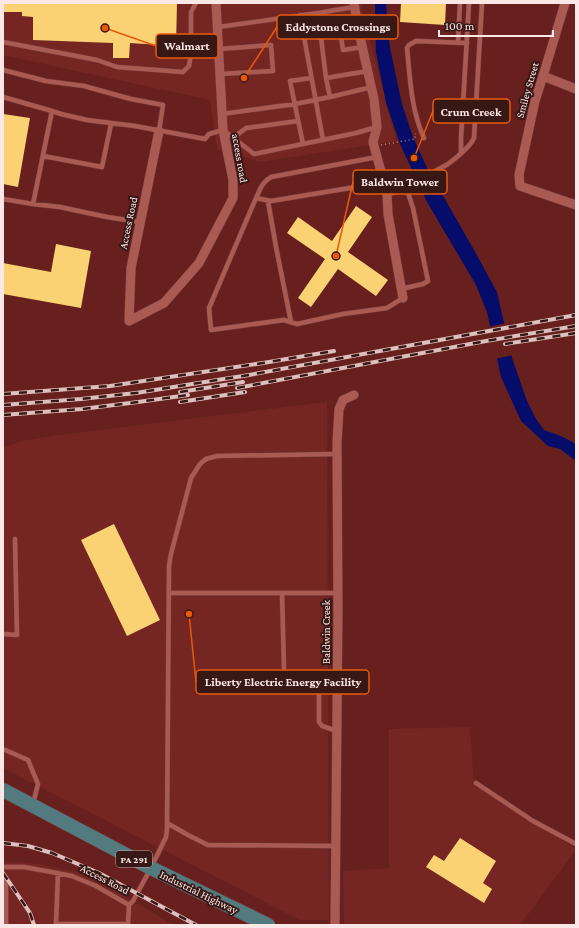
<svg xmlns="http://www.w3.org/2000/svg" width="579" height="928" font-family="'Crimson Pro',serif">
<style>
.built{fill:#752622}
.water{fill:#060c69}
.pier{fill:#67201d}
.building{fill:#fad274}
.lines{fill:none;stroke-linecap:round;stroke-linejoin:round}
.service-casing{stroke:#74383a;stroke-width:5.5}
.minor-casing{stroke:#74383a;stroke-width:10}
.primary-casing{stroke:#74383a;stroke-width:15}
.path{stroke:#b38784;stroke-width:1.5;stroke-dasharray:1 3;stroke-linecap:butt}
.service{stroke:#a85a53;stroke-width:4.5}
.minor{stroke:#a85a53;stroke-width:9}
.primary{stroke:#537a7f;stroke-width:14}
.rail-casing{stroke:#ddc0bd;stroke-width:4}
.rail{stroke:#381815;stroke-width:2.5;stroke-dasharray:8;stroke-linecap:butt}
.labels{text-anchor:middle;stroke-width:4;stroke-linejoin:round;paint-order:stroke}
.shield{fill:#381815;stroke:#c0aaa7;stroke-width:1}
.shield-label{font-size:10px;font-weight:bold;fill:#fbe8e6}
.street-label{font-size:11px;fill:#fbe8e6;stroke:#381815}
.leader{fill:none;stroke:#e8590c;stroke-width:1.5}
.callout-dot{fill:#e8590c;stroke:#381815;stroke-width:1.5}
.callout{fill:#381815;stroke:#e8590c;stroke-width:1.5}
.callout-label{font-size:12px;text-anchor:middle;font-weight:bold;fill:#fbe8e6}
</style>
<rect width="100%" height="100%" fill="#67201d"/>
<path class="built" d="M3,3H363L362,8L396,141L260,162L217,149L210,100L3,55Z
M327,402L329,920H300L3,768V448L21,441L52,436Z
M470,727L474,783L576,849V850L520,925H344L343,871L389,868V729Z
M3,862H17L39,864L80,873L123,895L173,925H3Z"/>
<path class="water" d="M375,3H386L390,48L402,104L413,137L427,168L474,250L497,292L512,358L527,401L536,419L544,430L561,436L576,444V461L560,449L548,446L521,421L501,377L487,312L476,285L427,202L400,144L386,103L376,53Z"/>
<path class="pier" d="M506,323L513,355L495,359L488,327Z"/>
<path class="building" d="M3,3H177L176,46L130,43L129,58H113V43L33,40V17L22,16V12H3Z
M401,3H446L445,25L400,22Z
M3,114L30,118L18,187L3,184Z
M356,206L372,217L348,252L388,280L376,296L338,269L311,307L298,298L325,259L287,233L298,217L332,241Z
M56,244L91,251L81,308L3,294V263L51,272Z
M114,524L160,620L127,636L81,540Z
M460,838L496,861L483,883L492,889L484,903L426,867L434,855L444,861Z"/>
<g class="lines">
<defs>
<path id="service" d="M300,15L323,140
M218,27L318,13L354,7
M340,30L343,50L363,47
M320,31L358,28
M3,42L97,60L117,67L183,72L189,66L191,54V12L196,3
M458,43L460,3
M219,49L271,45L273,71L220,74
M3,70L46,81L84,86L131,99L163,105L159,131
M326,78L368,71
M3,97L52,111L61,114L87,120L135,126L205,139L209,134L223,130L254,154L356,133L377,127
M330,97L372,87
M222,114L295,104L330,97L326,78L318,13
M233,138L246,128L298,121
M424,138C411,110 410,78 407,48L409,45L416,41L467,43
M303,144L290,81L311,78
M461,153V138L469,3
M43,156L102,167L111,124
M256,198C260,190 262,182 271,177L377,157
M3,199L33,204L60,207L107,217L140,222
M268,201L276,247L291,322
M33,204L52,111
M401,289L423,284L428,281L413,208L406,187
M403,298L387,308L343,314L297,324L284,320L211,330L209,308L256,198L271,201L374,184L387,194L397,192L448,164C456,158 470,147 474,138L482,3
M169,593H338
M282,593L284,668
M3,634L17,635L15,539
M337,731L322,726L319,722V691L322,687L337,678
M3,749L28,760L38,784L33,804
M476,783L533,821L576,844
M167,823L188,835L208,845L336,846
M3,867H24L46,871L72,876L96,886L129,905L133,901L151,868L166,837L167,829L169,566L171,554L191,478L200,464L206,459L217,456L337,454
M3,880L6,885V925
M56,924L58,873
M56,925V924H128
M129,925L128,924L129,905"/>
<path id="minor" d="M354,3L358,28L374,99L377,127L373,142L387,194L388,214L403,298
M565,3L543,76L535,101L519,175L520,186L576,205
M543,76L576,89
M159,131L131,268L129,321L164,303L199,263L233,198V180L223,130L216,3
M335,925L338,609L337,443L339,409L343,400L354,395"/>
<path id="primary" d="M3,790L151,868L268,925"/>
</defs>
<use href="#service" class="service-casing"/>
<use href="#minor" class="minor-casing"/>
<use href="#primary" class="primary-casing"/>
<path class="path" d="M381,145L415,139V134H416"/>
<use href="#service" class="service"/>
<use href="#minor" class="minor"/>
<use href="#primary" class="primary"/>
<defs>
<path id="rail" d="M505,344L576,333
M237,388L486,341L576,326
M180,392L243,382
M3,394L110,386L263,363L334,351
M180,402L245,392
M3,405L81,399L136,393L249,375L576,315
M3,415L82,409L138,402L188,395
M3,843L28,846L52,853L99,873L196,925
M3,873L30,913L34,925"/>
</defs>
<use href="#rail" class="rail-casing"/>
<use href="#rail" class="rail"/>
</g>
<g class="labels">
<rect class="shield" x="116" y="851" width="36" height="16" rx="3"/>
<g class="shield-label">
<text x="134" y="863">PA 291</text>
</g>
<g class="street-label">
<text transform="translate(527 90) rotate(-74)" y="4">Smiley Street</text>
<text transform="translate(240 158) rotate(80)" y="4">access road</text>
<text transform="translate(128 223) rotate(-78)" y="4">Access Road</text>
<text transform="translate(326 632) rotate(-90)" y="4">Baldwin Creek</text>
<text transform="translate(105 879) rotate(27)" y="4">Access Road</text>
<text transform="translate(199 892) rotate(26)" y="4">Industrial Highway</text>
</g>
</g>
<path class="leader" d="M244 78L277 27M105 28L156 46M414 158L433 111M336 256L353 182M189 614L196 682"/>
<g class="callout-dot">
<circle cx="244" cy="78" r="4"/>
<circle cx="105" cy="28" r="4"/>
<circle cx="414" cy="158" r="4"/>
<circle cx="336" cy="256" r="4"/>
<circle cx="189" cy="614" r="4"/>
</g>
<g class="callout">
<rect x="277" y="15" width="121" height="24" rx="4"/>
<rect x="156" y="34" width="62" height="24" rx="4"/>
<rect x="433" y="99" width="77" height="24" rx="4"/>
<rect x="353" y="170" width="94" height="24" rx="4"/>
<rect x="196" y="670" width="173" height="24" rx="4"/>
</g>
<g class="callout-label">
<text x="338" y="31">Eddystone Crossings</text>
<text x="187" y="50">Walmart</text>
<text x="471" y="116">Crum Creek</text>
<text x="400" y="186">Baldwin Tower</text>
<text x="283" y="686">Liberty Electric Energy Facility</text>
</g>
<rect width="579" height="928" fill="none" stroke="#fbe8e6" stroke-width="8"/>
<path d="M439 30v6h114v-6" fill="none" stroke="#fbe8e6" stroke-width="2"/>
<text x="445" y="30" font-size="12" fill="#fbe8e6" stroke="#381815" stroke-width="3" paint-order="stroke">100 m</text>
</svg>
